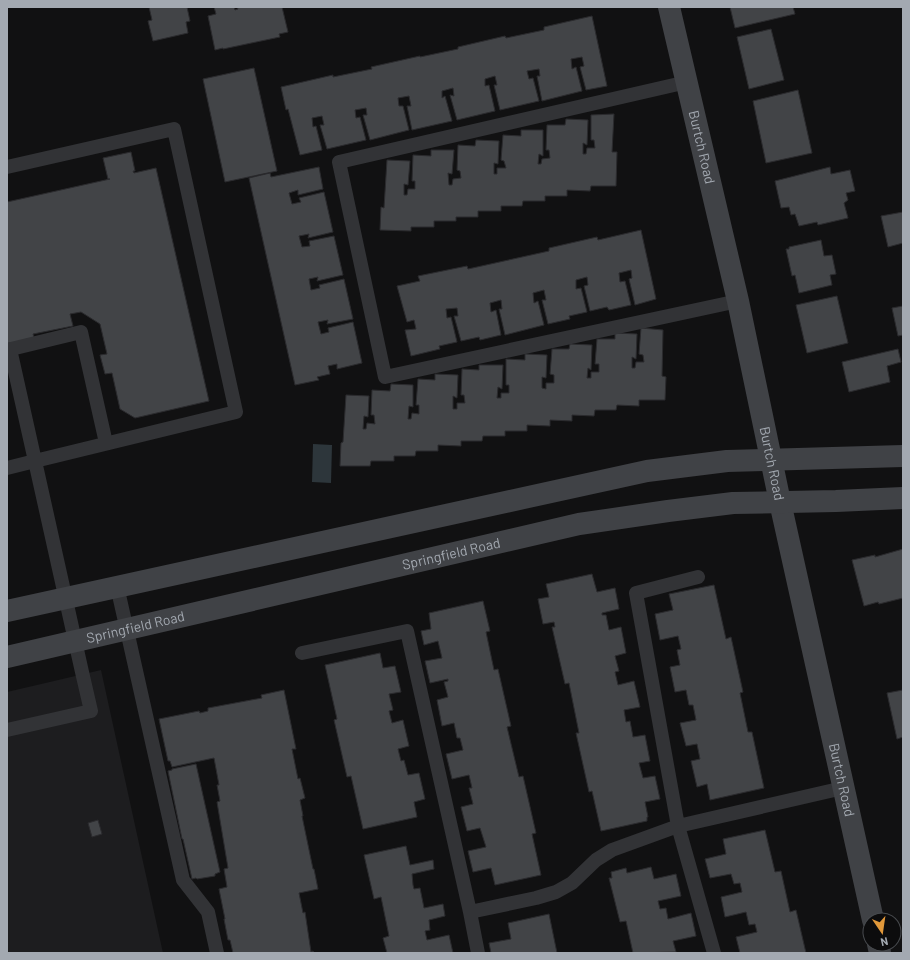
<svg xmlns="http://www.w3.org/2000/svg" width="910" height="960" font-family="Barlow,sans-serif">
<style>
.built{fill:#1d1d1f}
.water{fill:#2d363b}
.building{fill:#424447;stroke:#2b2b2e}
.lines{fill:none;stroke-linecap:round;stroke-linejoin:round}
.lane{stroke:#323336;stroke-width:14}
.secondary{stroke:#404246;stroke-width:22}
.labels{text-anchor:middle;stroke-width:4;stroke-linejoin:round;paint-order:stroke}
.street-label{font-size:14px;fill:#a3a9b1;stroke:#0c0c0d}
</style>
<rect width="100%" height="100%" fill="#111112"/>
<path class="built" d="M101,670L163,953H7V692Z"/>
<path class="water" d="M313,444L332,445L331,483L312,482Z"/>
<path class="building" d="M149,7H187L190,21L186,22L188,33L153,41L148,21L152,20Z
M214,7H234L235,10L238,9L237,7H282L288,32L279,34L280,37L223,49V48L215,50L208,16L216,14Z
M730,7H793L795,14L735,28Z
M592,16L607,86L586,90L580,67L584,66L582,57L571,59L572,69L576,67L582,91L542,101L537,76H540L539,69L527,71L529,79L533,78L539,101L500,110L494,85H497L495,76L485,79V86L489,85L495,111L457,120L450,95L454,96L453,88L442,91V98L445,96L452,121L412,130L407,106H411L409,96L398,98L399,106H403L409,130L370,140L363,115H367L366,108L355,110L356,118L360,117L366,140L327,149L320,125H324L322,116L312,118L313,127L316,126L322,150L300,155L288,109L286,110L281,87L333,75V77L372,69L371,67L420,56V57L458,49V47L505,36L506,38L544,30V27Z
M771,29L784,80L749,89L737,37Z
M254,68L277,171L225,182L203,79Z
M798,90L812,153L766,163L753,101Z
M614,114L612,152H617L616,186H591L590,191L567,190V196H545V201H523L522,206H501V211H478V217H456V221H434V227H411V231L380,230L381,207L384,208L387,160L410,161L408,185L404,184V195H407L408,189H415V181H412L413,155L431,156V150H454L452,174L448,173L449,185H452L453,179L461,178L460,171L457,170L458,145L475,146L476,140L499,141L498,164L494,163V174H497V168H506L504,161L501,160L503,135L521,136V130H543V156L539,154L538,164H541L542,159L550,158L549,150H546L547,125H565L566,119L588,120L587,145L583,143V154H586L587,148H595L594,140H591V115Z
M131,152L135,171H133L134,173L156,168L209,401L135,418L120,409L112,373L105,374L100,355L107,354L100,324L81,312L70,314L73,326L33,334L35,341L7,347V202L110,179H108L103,158Z
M319,167L323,189L298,195V190L289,193L292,204L301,202L299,198L324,192L333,232L308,238L309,234L299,236L302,247L310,246L309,241L334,236L343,275L317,281L318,277L309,279L311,290L320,288L319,285L344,279L353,319L327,324L328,320L318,322L321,334L329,332L328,328L353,322L362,363L337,369V364L328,366L330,374L317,377L319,380L295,385L249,178L270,173L271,177Z
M830,167L831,174L850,170L855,191L846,193L848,200L844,203L848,218L818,225L817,222L799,226L795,214L791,215L789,207L781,208L775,181Z
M903,212V243L888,247L881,216Z
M641,230L656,299L635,305L629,279L632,278L631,270L619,273L620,282L625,281L631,305L609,310L607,307L590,311L584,286L588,285L587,277L576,280V289L581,288L587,312L569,316L570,319L548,324L542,300H546L544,290L533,293L534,303L538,301L544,325L505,335L499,309H502L501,300L490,303L491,312L496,310L501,335L480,340L479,337L461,341L454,316H458L457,308L446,309L447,318L451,317L457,342L439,346L440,349L411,356L405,330L416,329L414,320L407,322L397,286L420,281L418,276L467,266L468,269L549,251V248L597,237L598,240Z
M821,240L824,256L832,255L836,274L830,275L832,285L799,293L795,275L792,276L786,249H789V247Z
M837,296L848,343L807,353L796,305Z
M903,306V335L898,336L892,308Z
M641,328L663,330L662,376L666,377L665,400H639V406L617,405L616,410H595L594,416L572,415V421L550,420V426L527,425V431H505V436H483L482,441H461V446L438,445V451H416L415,456H394V461H371L370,466H340L341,443L343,442L346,395L369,396L368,417L364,416L363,429H366L367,423L375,424L374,415H371L372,390L390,391L391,384L413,385V407L409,406L408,419H411L412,413L419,414V405H416L418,379L435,380V374L458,375L457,398L453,396V409H457V403H465L464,395H461L462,369L479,370V365H503L502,389L498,387L497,398H501V393H509V385H506V359L525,360V354L547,355L546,378L542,377V388L546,389V383H554V375L550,374L552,349H569L570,344L592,345L591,370L588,368L587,378H591V372H599V364H595L597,339H615V333L637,334L636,359L632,357V368H635L636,362H644L643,355L639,354Z
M898,349L901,362L887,366L890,382L849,392L842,362Z
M903,549V598L879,604L878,602L864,606L852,560L875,555V557Z
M592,574L597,592L615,588L619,609L602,613V615H606L609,630L621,627L626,653L615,656L619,671L615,672L618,685L634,681L640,707L624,710L626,722L630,721L633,737L645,735L650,761L639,763L643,778L655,776L660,799L645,802L648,817H647V821L601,831L592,791L589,792L576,733H579L569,683L565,684L552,627H555L554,622L543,624L538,599L549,597L546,584Z
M714,585L726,639L731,637L743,692L740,693L748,732H752L764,788L710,800L707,784L697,787L691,761L700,759L697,744L686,746L680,723L696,720L693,705H689L686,690L675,692L670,667L680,665L677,650L681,649L678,636L660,640L655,614L673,610L669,594Z
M483,601L490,631L486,632L494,670L498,669L511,726L507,727L519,777L523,776L536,833L532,834L541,875L495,885L491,868L473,872L468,851L486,847L480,828L467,831L461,807L473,804L469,788H472L469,775L452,779L446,754L463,750L460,738H457L454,723L442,726L437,700L448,697L444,682L448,681V679L430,683L425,661L442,658L438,641L424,645L421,631L431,629L429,613Z
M380,653L383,668L395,666L401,692L389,694L393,710L389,711L392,723L403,720L409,746L398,749L401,761L404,760L408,775L419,773L425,799L414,802L417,817L363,829L351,776L347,777L334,720L337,719L325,665Z
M284,690L296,749H292L298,779L300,778L305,798L300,800L303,816H302L313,869H314L318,889L299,893L303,913L305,912L311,952L313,951L314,953H233L230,940H228L224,919H225L219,889L227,887L224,869L228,868L217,802L220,801L217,785H219L214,758L172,767L170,761H168L159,719L199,711L200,713L208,711V708L262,698L261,695Z
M903,690V737L897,739L887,693Z
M196,764L220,872L215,874V876L197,879L196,878L192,879L183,839H182L168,771L172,770V769Z
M98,820L102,834L92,837L88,823Z
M765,830L775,872L781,871L790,912L796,910L806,953H740L736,937L757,932L755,924L749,925L746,912L725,917L721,897L742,892L740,883L734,884L731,874L710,878L705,859L726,854L723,839Z
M406,846L410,865L433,860L434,869L412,874L413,885L414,889L420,888L424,908L443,904L445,916L429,920L430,930L425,931L427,940L449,935L453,953H387L383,938L389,936L381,897L374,899L364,855Z
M651,867L654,879L676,874L681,896L658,901L660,909L666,908L668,919L691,913L696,936L673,941L676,952L633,953L626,921L620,922L609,878H612L611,872L626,868L627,873Z
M549,914L557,953H491L489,943L511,939L508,923Z"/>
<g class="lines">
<path class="lane" d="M687,82L339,162L385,377L738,301
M7,167L174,129L236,412L35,461L10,349
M7,350L81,332L106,443
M7,468L35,461L82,672L91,711L7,730
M698,577L636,593L678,826L714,953
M117,586L183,880L208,912L217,953
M302,653L407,631L470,912
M478,953L470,912L536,898L556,892L572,883L596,860L612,850L678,826L843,788"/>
<g class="secondary">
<path id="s1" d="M669,7L738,301L780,502L873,920"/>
<path d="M7,611L647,471L727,461L903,456"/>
<path id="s2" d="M7,657L579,524L668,511L733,503L836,501L903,498"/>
<path d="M878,944L880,953"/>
</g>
</g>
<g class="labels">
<g class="street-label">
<text dy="5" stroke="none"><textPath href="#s1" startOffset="144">Burtch Road</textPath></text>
<text dy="5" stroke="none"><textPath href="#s1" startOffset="468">Burtch Road</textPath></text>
<text dy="5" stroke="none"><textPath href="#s2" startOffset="456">Springfield Road</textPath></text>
<text dy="5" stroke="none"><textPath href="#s2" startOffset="132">Springfield Road</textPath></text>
<text dy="5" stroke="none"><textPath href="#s1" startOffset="792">Burtch Road</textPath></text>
</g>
</g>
<rect width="910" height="960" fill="none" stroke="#a3a9b1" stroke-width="16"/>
<g transform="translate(882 932) rotate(167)"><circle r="19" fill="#0c0c0d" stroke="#484b4f"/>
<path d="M0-3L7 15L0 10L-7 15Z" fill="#e1983a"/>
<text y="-6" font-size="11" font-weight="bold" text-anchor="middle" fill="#a3a9b1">N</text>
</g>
</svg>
